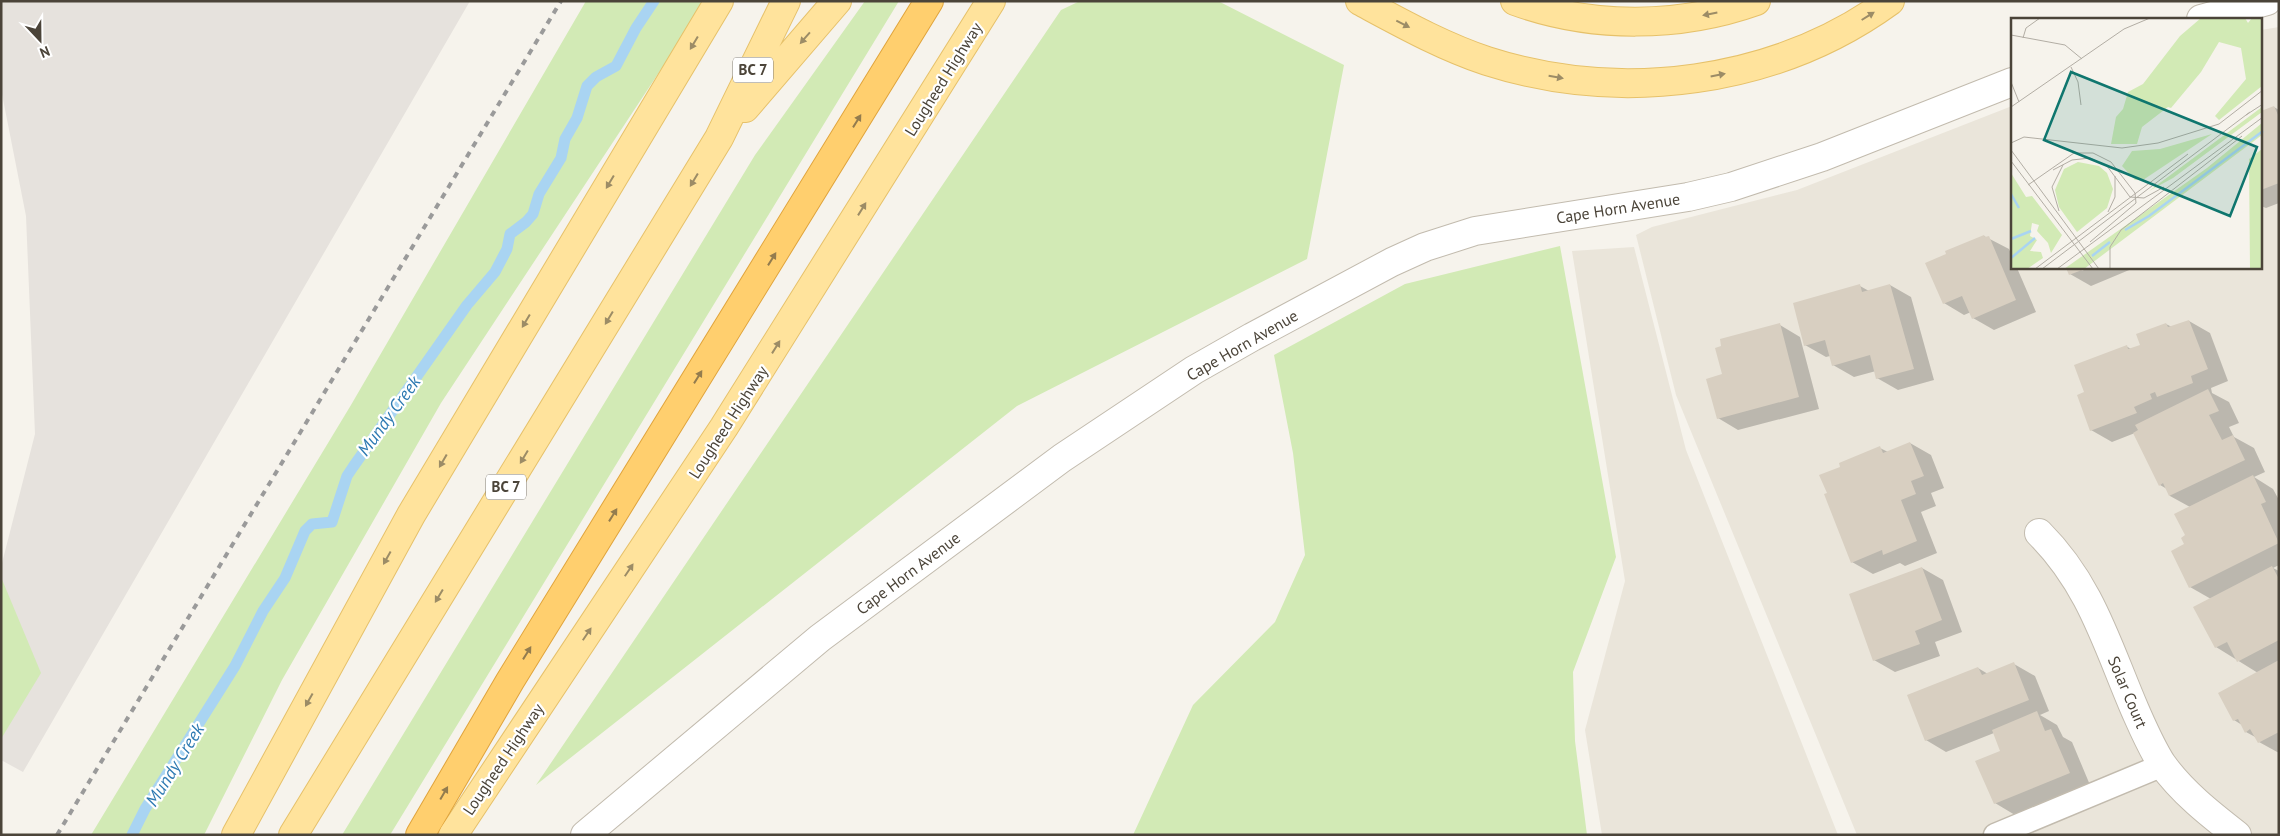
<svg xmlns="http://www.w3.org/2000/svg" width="2280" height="836" font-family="'PT Sans',sans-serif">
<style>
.residential{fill:#eae5da}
.industrial{fill:#e6e2dd}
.green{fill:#d2eab5}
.shadow{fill:#0003}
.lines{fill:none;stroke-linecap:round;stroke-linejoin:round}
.stream{stroke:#a9d4f2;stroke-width:11}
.building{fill:#d8cfc1}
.lane-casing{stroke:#c2bbae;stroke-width:25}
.street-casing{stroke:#c2bbae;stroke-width:30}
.primary-casing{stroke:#e6c16a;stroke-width:30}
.highway-casing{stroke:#e0a43c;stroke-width:30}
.lane{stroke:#fff;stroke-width:22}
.street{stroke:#fff;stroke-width:28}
.primary{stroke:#ffe39c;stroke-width:28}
.highway{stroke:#ffcf6e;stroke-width:28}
.rail{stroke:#9a9a9a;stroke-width:4;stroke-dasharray:6 6;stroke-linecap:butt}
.oneway{fill:#9c8c66}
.oneway2{fill:#937c4e}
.labels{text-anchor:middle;stroke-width:4.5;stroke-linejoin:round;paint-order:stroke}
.shield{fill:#fff;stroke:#817c74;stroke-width:1}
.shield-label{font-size:15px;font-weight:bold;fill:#4b4439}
.street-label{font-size:16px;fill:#4b4439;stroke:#fff}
.water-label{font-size:18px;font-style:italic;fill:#2e7ab2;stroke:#fff}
.inset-river{fill:none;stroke:#a9d4f2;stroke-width:2.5}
.inset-road{fill:none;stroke:#b2ada4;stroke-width:1}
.view{fill:#0f766e;fill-opacity:0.15;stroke:#0f766e;stroke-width:2.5}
.inset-edge{fill:none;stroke:#4b4439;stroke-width:2.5}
</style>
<rect width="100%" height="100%" fill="#f6f3ec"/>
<path class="residential" d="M2279,27V835H1857L1676,395L1636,235L1652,227L1797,190L2012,106V268H2261V30Z
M1634,247L1686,450L1838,835H1602L1585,730L1625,581L1572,251Z"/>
<path class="industrial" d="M1,1H470L23,772L1,760V567L35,434L26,216L1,89Z"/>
<path class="green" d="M586,1H706L441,403L282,680L204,835H91L351,405Z
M865,1H899L390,835H342L755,155Z
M1080,1H1218L1344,65L1307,259L1017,406L536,785L1061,10Z
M1560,246L1616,557L1573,672L1575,741L1587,835H1133L1193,705L1275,622L1305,555L1293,453L1274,355L1405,284Z
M1,577L41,673L1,739Z"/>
<path class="shadow" d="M2274,107L2279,110V203L2266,208L2261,206V113Z
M1984,236L2009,249L2012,256V268H2017L2036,312L1994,330L1973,318L1971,312L1964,315L1944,303Z
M2067,268H2084L2081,271L2090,268H2134L2091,286L2070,274Z
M1890,285L1911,297L1934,380L1898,390L1877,378L1876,371L1854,377L1833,365L1830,356L1826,357L1805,345L1860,286L1869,291Z
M2189,321L2210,333L2228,381L2211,388L2212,393L2229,402L2239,423L2229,427L2234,437L2254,448L2265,472L2254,477L2273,489L2279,500V565L2273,568L2279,571V753L2259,742L2257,738L2246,732L2242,725L2234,720L2258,673L2216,647L2211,599L2190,587L2186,544L2190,507L2170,496L2167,489L2160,485L2135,433L2112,442L2091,430L2085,393L2126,346L2131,349L2142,346L2166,324L2172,327Z
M1780,325L1800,337L1819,409L1738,430L1718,418Z
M1910,443L1931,455L1944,488L1931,493L1936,506L1921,512L1937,553L1905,566L1900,563L1873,574L1852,562L1828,493L1842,468L1880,448L1888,452Z
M1922,568L1943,580L1962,632L1935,642L1940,656L1895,672L1874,660Z
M2014,664L2035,676L2049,711L2040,715L2057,725L2063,737L2072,742L2090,785L2015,815L1995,803L2002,752L1994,733L1946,752L1926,740L1978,668L1988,674Z"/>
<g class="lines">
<path class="stream" d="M132,835L145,809L235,666L263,611L285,578L305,531L312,524L332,522L347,476L353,467L467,305L495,272L507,249L510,234L526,222L533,214L539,194L561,158L565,139L577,118L587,86L596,77L616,66L636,28L654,1"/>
</g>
<path class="building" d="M2274,106L2279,117V183L2261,190V111Z
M1984,235L1985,237L1989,236L2016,300L1972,319L1962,296L1943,304L1925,263L1946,254L1945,251Z
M2066,268H2087L2069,275Z
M1860,284L1862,292L1890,284L1914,369L1876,379L1870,355L1832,366L1825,340L1804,346L1793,303Z
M2189,320L2208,369L2191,376L2193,383L2157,397L2155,392L2150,394L2152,399L2134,407L2137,413L2090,431L2077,395L2084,392L2074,365L2127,345L2128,349L2140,345L2136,334L2166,323L2168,327Z
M1780,323L1799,397L1717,419L1706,379L1722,374L1715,348L1721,346L1720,339Z
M2208,389L2219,411L2209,415L2222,440L2233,435L2245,460L2169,496L2163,483L2159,486L2133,433L2138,430L2135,425Z
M1910,442L1924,476L1911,481L1916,494L1901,500L1917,541L1883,555L1882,550L1851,563L1824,494L1827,493L1819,475L1840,467L1839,463L1880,446L1883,453Z
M2253,475L2266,502L2261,504L2279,543L2189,588L2171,551L2184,544L2181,538L2185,535L2174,514Z
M2272,566L2279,579V640L2237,662L2227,642L2215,648L2193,607Z
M1922,567L1942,620L1915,631L1920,644L1873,661L1849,594Z
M2279,660V732L2258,743L2250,729L2245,733L2238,719L2233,721L2218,693Z
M2014,662L2029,700L1925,741L1907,695L1978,667L1982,675Z
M2037,711L2045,731L2051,729L2070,773L1994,804L1975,761L2000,751L1992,730Z"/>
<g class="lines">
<defs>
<path id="lane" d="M1995,835L2163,765"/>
<path id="street" d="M2201,19L2267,1
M2039,533C2091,585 2107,645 2135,710C2143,728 2151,747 2162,764C2182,792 2210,814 2237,835
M585,835L820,638L1062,458L1194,370L1252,337L1392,262L1425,247L1475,231L1688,197L1731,187L1822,157L2012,82"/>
<path id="primary" d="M1360,1C1401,23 1442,46 1487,61C1621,104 1776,84 1890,1
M1515,1C1592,29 1680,28 1756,1
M745,108L837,1
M236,835L411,515L719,1
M293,835L719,138L786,1
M453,835L724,427L991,1"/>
<path id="highway" d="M420,835L510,681L929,1"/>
</defs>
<use href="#lane" class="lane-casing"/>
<use href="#street" class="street-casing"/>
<use href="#primary" class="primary-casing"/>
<use href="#highway" class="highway-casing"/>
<use href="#lane" class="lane"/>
<use href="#street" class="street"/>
<use href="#primary" class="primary"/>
<use href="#highway" class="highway"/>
<path class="rail" d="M57,835L561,1"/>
</g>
<defs><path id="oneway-solid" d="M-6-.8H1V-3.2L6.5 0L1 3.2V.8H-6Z" transform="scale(1.25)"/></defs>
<g class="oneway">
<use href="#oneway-solid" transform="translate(1710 14) rotate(169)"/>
<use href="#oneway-solid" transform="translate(1868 16) rotate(-32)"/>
<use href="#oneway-solid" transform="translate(1403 24) rotate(27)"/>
<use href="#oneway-solid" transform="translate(805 38) rotate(131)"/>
<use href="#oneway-solid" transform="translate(694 43) rotate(121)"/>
<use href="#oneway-solid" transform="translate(1718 75) rotate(-11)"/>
<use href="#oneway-solid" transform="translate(1556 77) rotate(10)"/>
<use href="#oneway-solid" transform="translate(694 180) rotate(121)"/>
<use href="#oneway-solid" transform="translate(610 182) rotate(121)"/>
<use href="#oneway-solid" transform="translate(862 209) rotate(-58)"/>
<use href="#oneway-solid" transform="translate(609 318) rotate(121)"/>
<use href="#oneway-solid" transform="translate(526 321) rotate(121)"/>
<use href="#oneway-solid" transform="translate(776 347) rotate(-58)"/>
<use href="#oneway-solid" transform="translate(524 457) rotate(121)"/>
<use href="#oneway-solid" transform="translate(443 461) rotate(120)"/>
<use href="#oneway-solid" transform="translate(387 558) rotate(119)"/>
<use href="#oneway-solid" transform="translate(629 570) rotate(-56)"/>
<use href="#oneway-solid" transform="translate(439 596) rotate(121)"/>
<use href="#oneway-solid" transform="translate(587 634) rotate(-56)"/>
<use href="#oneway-solid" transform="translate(309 700) rotate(119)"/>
</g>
<g class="oneway2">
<use href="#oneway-solid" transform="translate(857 121) rotate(-58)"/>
<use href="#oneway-solid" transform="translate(772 259) rotate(-58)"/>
<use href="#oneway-solid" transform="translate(698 377) rotate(-58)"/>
<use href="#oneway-solid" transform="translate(613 515) rotate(-58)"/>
<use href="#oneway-solid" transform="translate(527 653) rotate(-58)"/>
<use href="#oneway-solid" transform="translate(444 793) rotate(-60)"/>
</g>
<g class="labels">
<g class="shield">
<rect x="733" y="57.5" width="40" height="25" rx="4"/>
<rect x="486" y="474.5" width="40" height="25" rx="4"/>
</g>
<g class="shield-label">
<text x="753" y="75">BC 7</text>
<text x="506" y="492">BC 7</text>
</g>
<g class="street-label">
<text transform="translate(943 79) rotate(-58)" y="6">Lougheed Highway</text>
<text transform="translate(1618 208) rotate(-9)" y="6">Cape Horn Avenue</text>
<text transform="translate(1242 345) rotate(-30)" y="6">Cape Horn Avenue</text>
<text transform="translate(728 422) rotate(-57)" y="6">Lougheed Highway</text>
<text transform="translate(908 573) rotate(-37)" y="6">Cape Horn Avenue</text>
<text transform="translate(2128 692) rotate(67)" y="6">Solar Court</text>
<text transform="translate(503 759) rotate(-56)" y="6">Lougheed Highway</text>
</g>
<g class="water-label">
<text transform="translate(389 416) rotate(-54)" y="6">Mundy Creek</text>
<text transform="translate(175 765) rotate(-58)" y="6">Mundy Creek</text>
</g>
</g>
<g transform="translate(2011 18)">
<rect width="251" height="251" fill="#f6f3ec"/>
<path d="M190,0H234L237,5L241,0H251V68L208,102L204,98L235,61L230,30L208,24L190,54L160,90L157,89L131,109L126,126H100L105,99L112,91L117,74L132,66L169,18ZM251,89V94L162,160L138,173ZM251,105V117L73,251H53L196,150ZM201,116L132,162H124L111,148L121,133L149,131ZM251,131V251H239L238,141ZM67,144L88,148L96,155L102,171L96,190L66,214L48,189L44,172L53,151ZM0,155L15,179L21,178L51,217L40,235L37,225L26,213L28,207L21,205L19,218L26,222L19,233L30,234L32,240L16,251H0Z" fill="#d2eab5"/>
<path class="inset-river" d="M0,176L8,190M114,212L138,198L252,113M0,221L20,213M81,238L99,224M0,240L24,220"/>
<path class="inset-road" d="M0,17L54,27L71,41M12,20L15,10L29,0M60,49L67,64L70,87M0,64L8,84M0,89L113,11L139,0M235,97L252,86M0,125L13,119L111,130L147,125L208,106L252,72M0,132L88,251M0,143L82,251M42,152L61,142L79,140L96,148L119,179L133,180L153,169M17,167L63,135H82L100,144L124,175L125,185L79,224M48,193L41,169L52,147M97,194L104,179V158M24,251L177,136M31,251L239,94M46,251L252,99M99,251V229L110,212L231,118"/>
<path class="view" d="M60,54L246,129L219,198L33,122Z"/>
<rect width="251" height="251" class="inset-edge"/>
</g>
<rect width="2280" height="836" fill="none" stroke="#4b4439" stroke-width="5"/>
<g transform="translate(40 40) rotate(158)" stroke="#ffffff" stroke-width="4" paint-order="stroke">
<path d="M0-4L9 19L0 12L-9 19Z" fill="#4b4439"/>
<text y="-8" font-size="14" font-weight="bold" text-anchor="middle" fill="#4b4439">N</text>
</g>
</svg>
